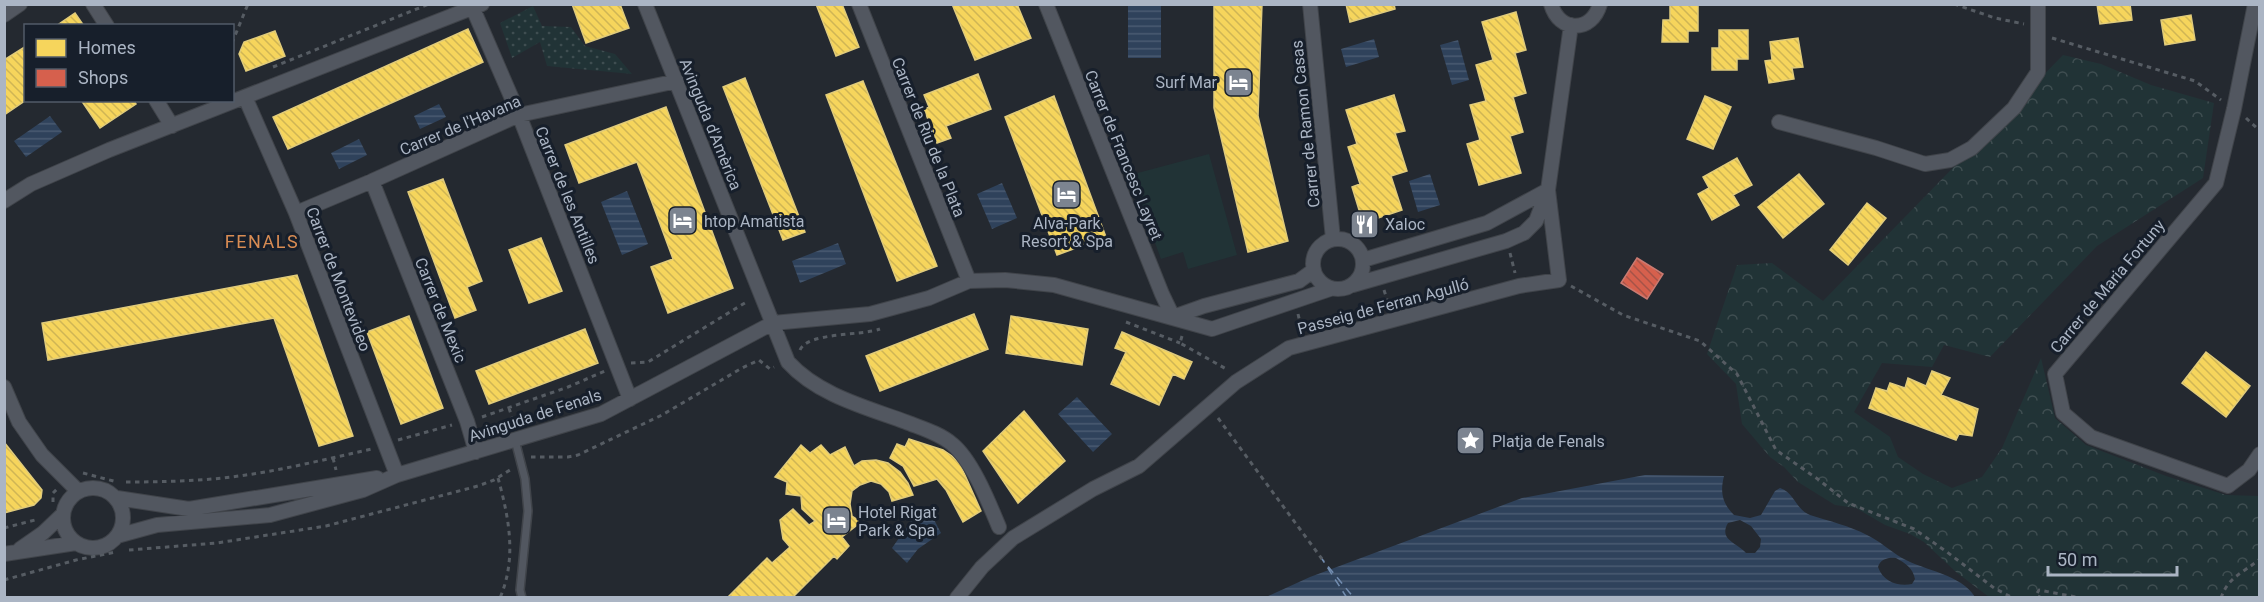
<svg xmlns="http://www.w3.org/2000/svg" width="2264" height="602" font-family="Roboto,sans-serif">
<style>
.grass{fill:url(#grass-dots)}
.forest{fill:url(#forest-crowns)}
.park{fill:#213336}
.water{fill:url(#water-rules);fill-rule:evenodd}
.homes{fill:url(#homes-back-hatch);stroke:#e0cb7b;stroke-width:1.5}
.shops{fill:url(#shops-back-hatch);stroke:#c97a71;stroke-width:1.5}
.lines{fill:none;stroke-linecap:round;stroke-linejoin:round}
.ferry{stroke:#728caf;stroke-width:1.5;stroke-dasharray:8 6;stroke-linecap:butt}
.lane-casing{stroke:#40444a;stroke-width:10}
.street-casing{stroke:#40444a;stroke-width:16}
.path{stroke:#565c63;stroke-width:3;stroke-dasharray:4.5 4.5;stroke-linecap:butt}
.lane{stroke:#525760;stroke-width:7}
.street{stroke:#525760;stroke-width:14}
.labels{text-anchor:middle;stroke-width:6;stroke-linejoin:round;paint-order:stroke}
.poi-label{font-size:16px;fill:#abb5c4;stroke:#171f2b;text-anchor:start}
.street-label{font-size:16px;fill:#abb5c4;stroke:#171f2b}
.neighbourhood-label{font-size:18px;letter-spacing:1.5px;fill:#d88c53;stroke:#171f2b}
</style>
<defs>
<pattern id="grass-dots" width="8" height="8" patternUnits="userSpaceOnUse" patternTransform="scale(1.5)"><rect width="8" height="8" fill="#213336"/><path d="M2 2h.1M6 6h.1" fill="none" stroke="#3f4e51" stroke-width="1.8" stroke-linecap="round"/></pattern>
<pattern id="forest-crowns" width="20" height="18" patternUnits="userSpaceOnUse" patternTransform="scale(1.5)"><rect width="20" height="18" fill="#213336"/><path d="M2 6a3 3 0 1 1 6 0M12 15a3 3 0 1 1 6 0" fill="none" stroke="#3f4e51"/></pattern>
<pattern id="water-rules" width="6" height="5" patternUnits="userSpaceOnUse" patternTransform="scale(1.5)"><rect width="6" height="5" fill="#2f425b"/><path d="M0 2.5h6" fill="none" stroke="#4a5b71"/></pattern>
<pattern id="homes-back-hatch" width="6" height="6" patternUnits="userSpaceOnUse" patternTransform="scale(1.5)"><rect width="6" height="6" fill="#f6d55c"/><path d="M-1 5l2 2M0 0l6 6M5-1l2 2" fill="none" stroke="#cfb555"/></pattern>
<pattern id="shops-back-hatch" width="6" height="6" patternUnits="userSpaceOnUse" patternTransform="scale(1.5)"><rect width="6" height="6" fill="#d6604d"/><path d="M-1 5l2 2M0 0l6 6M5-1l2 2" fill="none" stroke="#a55348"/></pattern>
</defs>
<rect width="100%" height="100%" fill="#242930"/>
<path class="grass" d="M533,6L542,26L571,27L585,46L615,54L632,74L547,66L540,42L512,58L500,23Z"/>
<path class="forest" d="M2063,55L2101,64L2151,85L2214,103L2203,178L2097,246L1990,357L1944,345L1932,367L1882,363L1854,412L1890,437L1898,457L1923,474L1952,488L1982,477L2002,448L2041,358L2055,418L2086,445L2166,476L2226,495L2259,496V597C2249,597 2242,594 2231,598L1989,597L1956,572L1924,542L1910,534L1885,525L1856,508L1835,505L1798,482L1784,467L1770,457L1742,424L1736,384L1707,354L1737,265L1772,263L1823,301Z"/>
<path class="park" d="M1209,154L1237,255L1188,269L1183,252L1161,259L1130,175Z"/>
<path class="water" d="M1128,5H1161V58H1128Z
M1374,39L1379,57L1346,67L1341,49Z
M1458,40L1469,80L1452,85L1440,45Z
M439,104L446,117L420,129L414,116Z
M50,116L62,132L26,157L14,141Z
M359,139L367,155L339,169L331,153Z
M1430,174L1440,205L1418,212L1409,181Z
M1002,183L1017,218L992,229L977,194Z
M627,191L648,244L622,255L601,202Z
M838,243L846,264L800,283L792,261Z
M1077,397L1112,434L1093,452L1058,414Z
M1645,475L1724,476C1720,492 1722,503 1734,515L1750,518L1761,515L1775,491L1780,488C1795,493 1795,509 1810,515C1829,521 1850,526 1867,535C1880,541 1890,551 1902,558C1925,571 1961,574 1975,597H1266L1310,577L1522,498ZM1740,520L1751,526L1761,539L1760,547L1755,553H1746C1738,543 1718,540 1728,523ZM1896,558C1905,563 1913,568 1915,579L1912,584C1899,587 1883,582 1878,567C1880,559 1889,557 1896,558Z
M929,510L941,533L918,549L907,563L892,548L916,514Z"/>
<path class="homes" d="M572,4H620L629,28L586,43Z
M816,4H842L859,47L836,56Z
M952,4H1017L1031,38L975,60Z
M1214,4H1262L1258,116L1288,241L1248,252L1214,108Z
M1346,4H1394L1395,9L1350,22Z
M1670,4H1698V31H1688V42H1662L1663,20H1670Z
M2097,4H2130L2132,20L2100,24Z
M1516,12L1526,50L1515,53L1526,93L1513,97L1523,132L1510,136L1521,173L1479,185L1467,144L1480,140L1470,105L1486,101L1476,65L1493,60L1482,22Z
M75,13L84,26H56Z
M2191,15L2195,40L2165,45L2161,20Z
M468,29L483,62L288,149L273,117Z
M1719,30H1748V59H1737V70H1712V48H1719Z
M275,31L285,56L246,71L239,54L244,42Z
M1798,38L1803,67L1792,68L1794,79L1769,83L1765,61L1772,60L1770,42Z
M26,46V100L4,115V60Z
M978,74L991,109L946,126L951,138L937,143L924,109L929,107L924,95Z
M745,78L805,232L783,240L723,87Z
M863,81L937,266L897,281L826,95Z
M1394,95L1405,131L1395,133L1407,171L1391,176L1402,210L1363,223L1352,187L1360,184L1348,147L1357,144L1346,110Z
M1054,96L1106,237L1057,255L1005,117Z
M1705,96L1731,107L1713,149L1687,139Z
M81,100H134L136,104L100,128Z
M666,107L733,288L668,313L651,267L673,259L637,162L579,183L565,145Z
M1737,158L1752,185L1733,195L1739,205L1712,220L1698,194L1709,188L1703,177Z
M1799,174L1824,204L1783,238L1758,207Z
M443,179L482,281L467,287L476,310L455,318L408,192Z
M1867,203L1886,218L1848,265L1830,250Z
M541,238L562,291L529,303L509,250Z
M297,275L353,436L319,446L274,318L48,360L42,323Z
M974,314L988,349L880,391L866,356Z
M409,316L443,408L401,424L367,332Z
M1011,316L1088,329L1082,365L1006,353Z
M585,329L598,363L489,404L476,371Z
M1122,332L1192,362L1184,379L1173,374L1159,405L1111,384L1126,352L1115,348Z
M2206,352L2250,386L2226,417L2182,383Z
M1932,371L1950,378L1941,395L1978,409L1972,436L1959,434L1956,440L1869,408L1876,388L1887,391L1890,383L1905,388L1908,378L1926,386Z
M1024,411L1065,461L1018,503L983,451Z
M909,439L943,450L952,456L960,464L981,511L963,522L946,490L937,479L914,486L903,466L890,458L897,444L905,447Z
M4,442L42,490L41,498L34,505L4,513Z
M801,445L810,453L821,445L830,455L845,447L854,466L862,461L876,460L888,463L900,472L908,483L913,495L892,501L889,492L881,484L871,481L860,485L852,491L850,504L852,516L861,522L842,537L849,546L837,559L834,556L792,598H727L767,558L772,563L790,547L783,539L780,520L793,509L809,525L815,521L802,509L801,496L786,494L787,482L775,477Z"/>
<path class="shops" d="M1637,258L1663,274L1647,299L1621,283Z"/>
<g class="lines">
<path class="ferry" d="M1347,598L1322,559L1354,598"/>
<defs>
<path id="lane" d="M515,440L525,479L528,511L520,590L522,598"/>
<path id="street" d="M93,4L107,26
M471,4L519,115L630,399
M645,4L788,362C818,395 865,407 906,422C921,428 939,433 952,444C972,460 989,503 999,527
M859,4L969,281
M1046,4L1162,294L1173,317
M1310,4L1333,239
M1551,4C1559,33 1592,33 1600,4
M2255,4L2234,109L2216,183L2055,374L2063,413L2091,437L2228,486L2249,470L2260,454
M4,15L20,4
M245,97L296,213L397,475
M156,100L172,126
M1779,122L1876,148L1925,164L1950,160L1972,148L2014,108L2038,72V4
M372,181L467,421L476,452
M4,201L31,184L109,150L482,4
M296,213L372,181L519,115L677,81
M1313 264a25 25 0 1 1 50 0a25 25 0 1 1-50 0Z
M1363,260L1487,223L1548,190
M1353,285L1506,241L1524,233L1536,221L1548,190L1571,25
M1173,317L1204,306L1299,281L1314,270
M4,387L19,422L42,455L78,491
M63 518a30 30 0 1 1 60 0a30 30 0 1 1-60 0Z
M117,498L189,509L377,478
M117,536L157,525L270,515L363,490L397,475L601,414L773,323L870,314L929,298L969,281L1005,280L1054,285L1212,329L1330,289
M20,549L43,533L63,514
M4,554L76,543
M957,598L982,567L1013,538L1093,489L1139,466L1236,382L1289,348L1519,286L1559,280L1548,190"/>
</defs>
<use href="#lane" class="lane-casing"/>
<use href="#street" class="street-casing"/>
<path class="path" d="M1954,4L1995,18L2024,24
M2052,38L2195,81L2221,100
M232,43L248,4
M273,67L429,4
M2246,118L2260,131
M1510,253L1515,273
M1571,286L1623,315L1700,341L1737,374L1776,450L1819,480L1848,503L1914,529L1947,552L1994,588L2013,598
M1384,290L1389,306
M1298,314L1302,331
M1126,322L1180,343
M1182,336L1180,343L1228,370
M800,350C808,332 861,336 880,329
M631,363L648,362L748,301
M509,408L514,424
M482,417L568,387L605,371
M1218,418L1322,559
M398,440L452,425
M531,457H568L578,455L662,415L742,368L759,360L770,369L774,367
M333,458L336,470
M83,473L117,482
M498,478C509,518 517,558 500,598
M126,482C166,482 206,481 246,475C288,469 330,458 372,449
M53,502V493L57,489
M4,528L35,520
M129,550L217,543L326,526L478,486L494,480L510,470
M4,580L76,560L116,552
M2042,598L2036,595L2039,590L2081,598
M2221,598C2228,577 2243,573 2260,559"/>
<use href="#lane" class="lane"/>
<use href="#street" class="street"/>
</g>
<defs>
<symbol id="hotel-square" viewBox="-11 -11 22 22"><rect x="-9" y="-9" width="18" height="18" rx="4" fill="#7c8490" stroke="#171f2b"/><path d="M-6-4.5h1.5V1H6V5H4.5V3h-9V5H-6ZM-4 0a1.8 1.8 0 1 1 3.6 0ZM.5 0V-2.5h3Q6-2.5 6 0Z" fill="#fff"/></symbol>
<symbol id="restaurant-square" viewBox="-11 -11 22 22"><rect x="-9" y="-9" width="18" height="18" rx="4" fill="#7c8490" stroke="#171f2b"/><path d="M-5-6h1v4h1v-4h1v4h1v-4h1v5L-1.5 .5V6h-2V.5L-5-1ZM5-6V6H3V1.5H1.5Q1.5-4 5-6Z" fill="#fff"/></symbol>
<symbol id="sight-square" viewBox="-11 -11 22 22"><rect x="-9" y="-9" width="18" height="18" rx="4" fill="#7c8490" stroke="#171f2b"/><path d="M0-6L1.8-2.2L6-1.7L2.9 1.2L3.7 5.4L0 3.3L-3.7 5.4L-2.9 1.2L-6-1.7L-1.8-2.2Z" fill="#fff"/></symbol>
</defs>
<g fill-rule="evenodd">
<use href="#hotel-square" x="1222" y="66" width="33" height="33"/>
<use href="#hotel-square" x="1050" y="178" width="33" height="33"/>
<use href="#hotel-square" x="666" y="204" width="33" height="33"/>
<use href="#restaurant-square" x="1348" y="208" width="33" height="33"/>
<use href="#sight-square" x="1454" y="424" width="33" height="33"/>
<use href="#hotel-square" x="820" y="504" width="33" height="33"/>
</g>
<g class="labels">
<g class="poi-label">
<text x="1217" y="88" text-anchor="end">Surf Mar</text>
<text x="704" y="227">htop Amatista</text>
<text x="1067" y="229" text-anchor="middle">Alva-Park<tspan x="1067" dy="18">Resort &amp; Spa</tspan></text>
<text x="1385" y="230">Xaloc</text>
<text x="1492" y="447">Platja de Fenals</text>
<text x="858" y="518">Hotel Rigat<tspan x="858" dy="18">Park &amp; Spa</tspan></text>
</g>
<g class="street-label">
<text transform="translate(711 124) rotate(68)" y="6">Avinguda d'Amèrica</text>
<text transform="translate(1305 124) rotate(-96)" y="6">Carrer de Ramon Casas</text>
<text transform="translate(460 125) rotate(-23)" y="6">Carrer de l'Havana</text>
<text transform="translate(929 137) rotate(68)" y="6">Carrer de Riu de la Plata</text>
<text transform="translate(1124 155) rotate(68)" y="6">Carrer de Francesc Layret</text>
<text transform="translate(568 195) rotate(68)" y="6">Carrer de les Antilles</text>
<text transform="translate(339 279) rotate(69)" y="6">Carrer de Montevideo</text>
<text transform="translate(2107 286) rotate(-50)" y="6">Carrer de Maria Fortuny</text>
<text transform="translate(1383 306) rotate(-15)" y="6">Passeig de Ferran Agulló</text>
<text transform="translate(441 310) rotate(68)" y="6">Carrer de Mexic</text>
<text transform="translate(535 415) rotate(-18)" y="6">Avinguda de Fenals</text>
</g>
<g class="neighbourhood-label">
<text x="262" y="248">FENALS</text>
</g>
</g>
<rect width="2264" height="602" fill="none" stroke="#abb5c4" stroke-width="12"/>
<rect x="24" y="24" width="210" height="78" fill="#171f2b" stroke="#525b68" stroke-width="1.5"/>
<rect x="36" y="39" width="30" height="18" fill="#f6d55c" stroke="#525b68" stroke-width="1.5"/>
<text x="78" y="54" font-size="18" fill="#abb5c4">Homes</text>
<rect x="36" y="69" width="30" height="18" fill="#d6604d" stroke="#525b68" stroke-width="1.5"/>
<text x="78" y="84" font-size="18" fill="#abb5c4">Shops</text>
<path d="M2048 566v9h129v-9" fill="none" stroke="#abb5c4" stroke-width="3"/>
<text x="2057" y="566" font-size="18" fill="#abb5c4" stroke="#171f2b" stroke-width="4.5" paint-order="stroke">50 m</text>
</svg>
